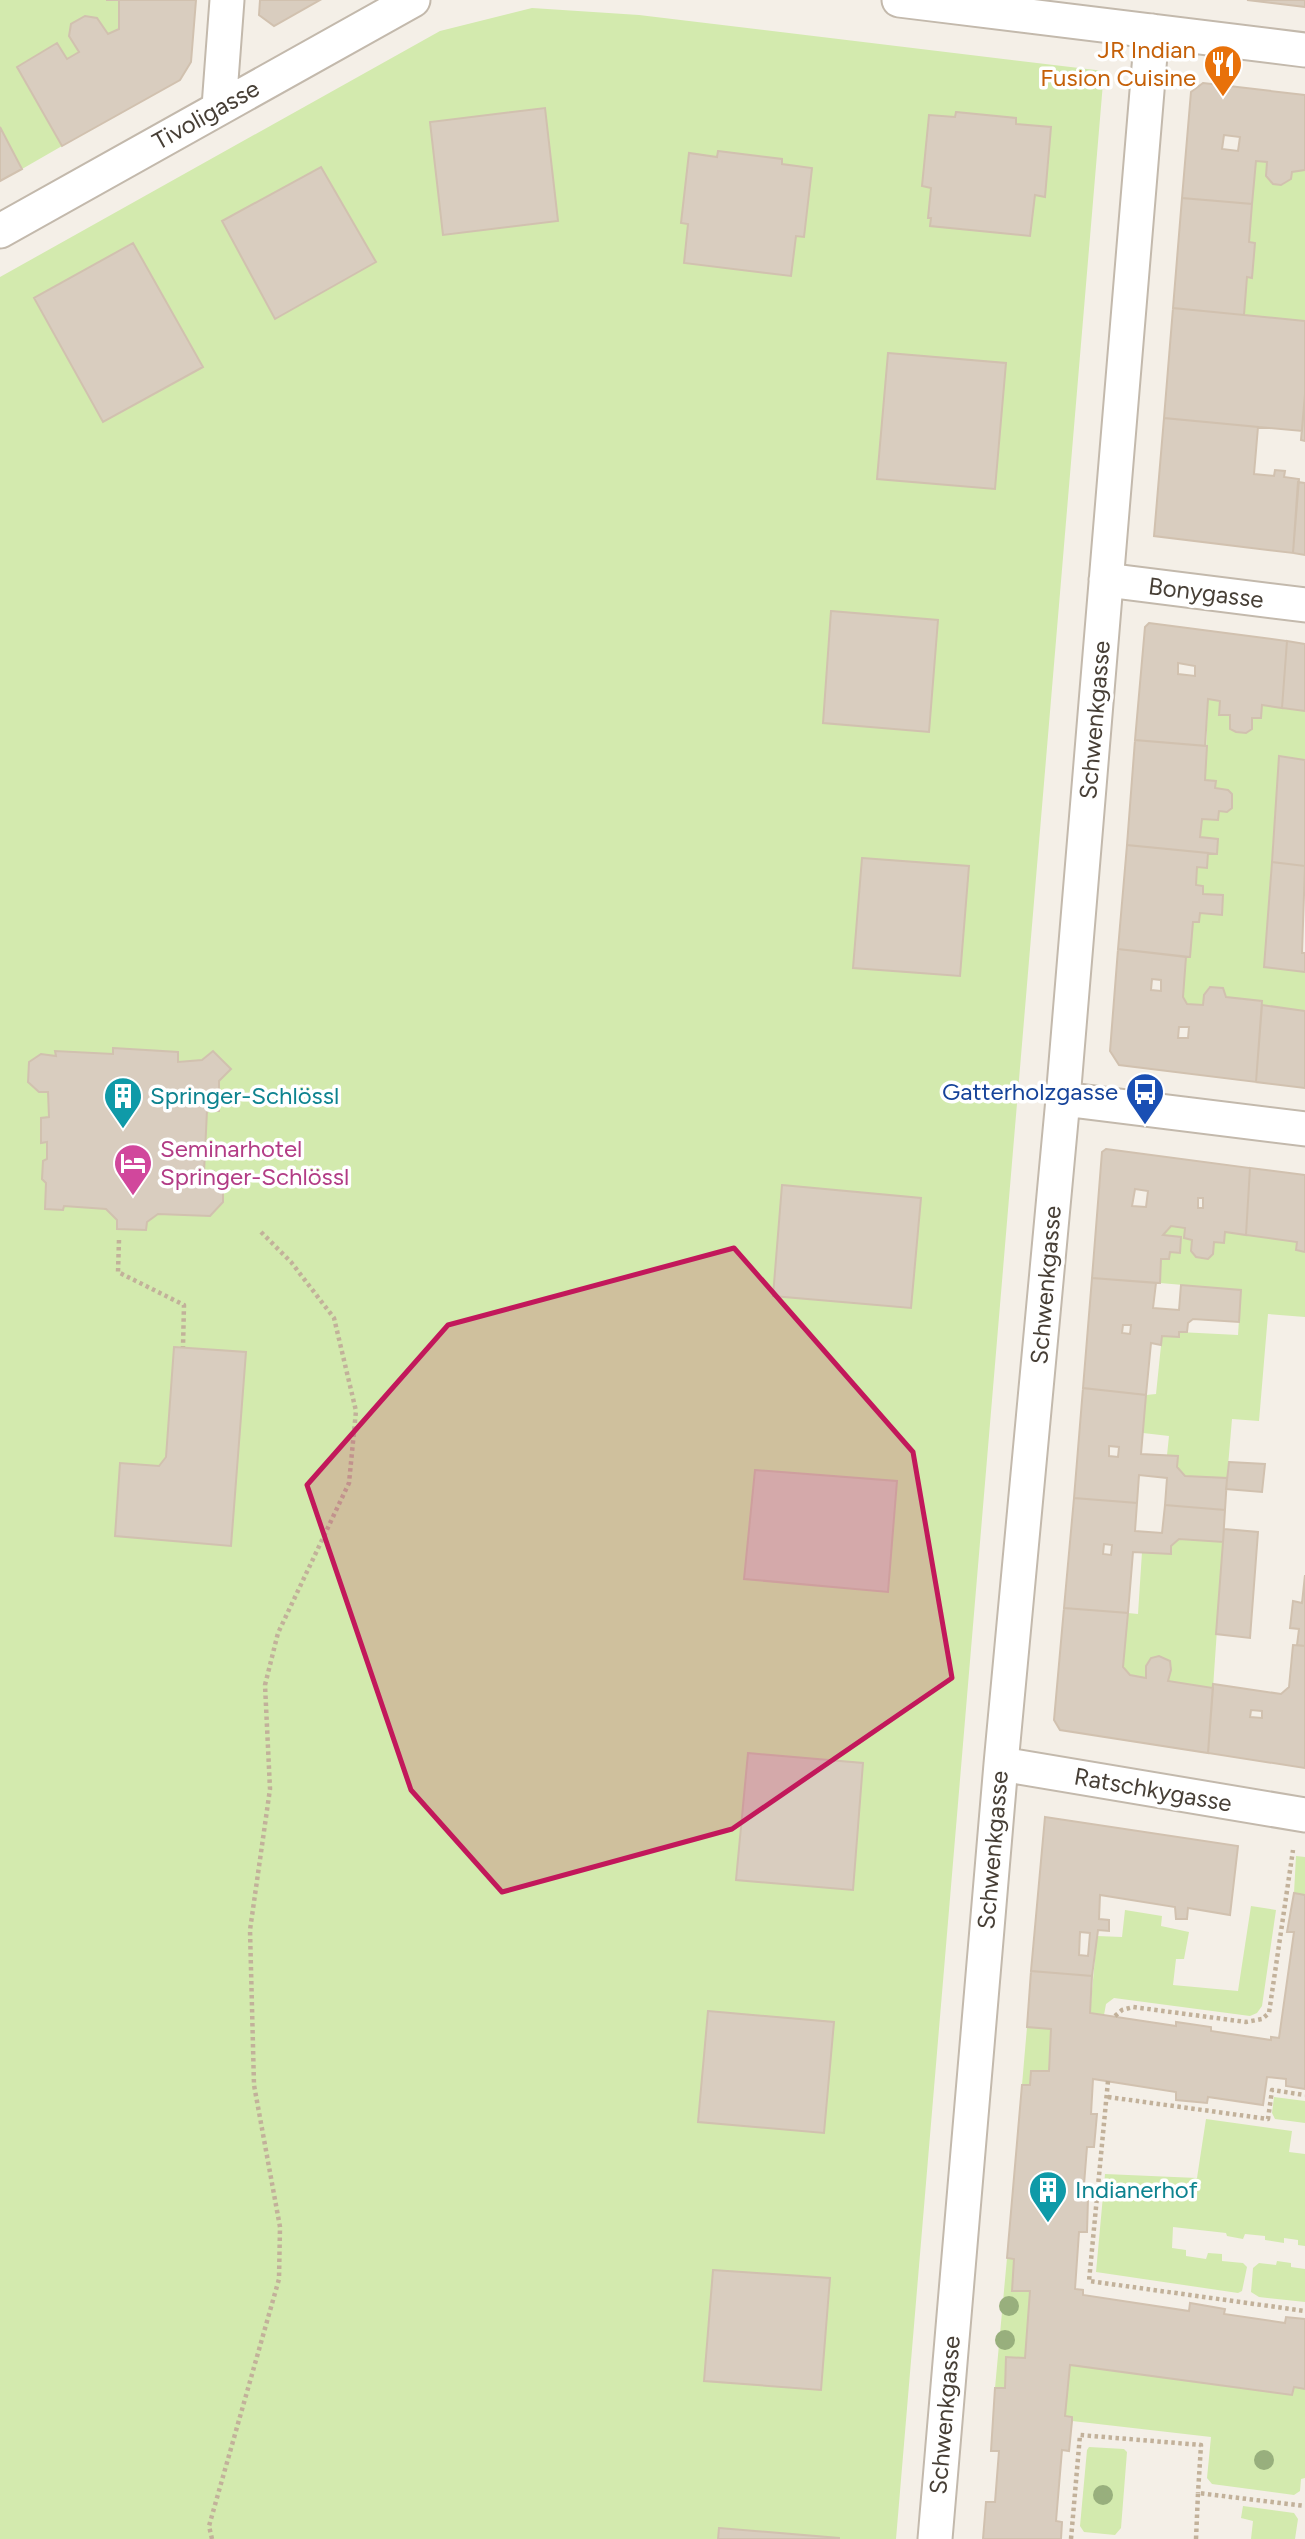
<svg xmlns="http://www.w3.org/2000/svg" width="1305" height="2539" font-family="Figtree,sans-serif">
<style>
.green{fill:#d3eaae}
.building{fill:#d9cdbf;stroke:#d1c1af;stroke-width:2;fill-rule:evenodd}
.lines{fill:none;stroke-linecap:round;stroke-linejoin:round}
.minor-casing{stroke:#c3b9ac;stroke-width:37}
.path{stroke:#c2b19a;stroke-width:4.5;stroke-dasharray:3.5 3.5;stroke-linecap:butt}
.minor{stroke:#fff;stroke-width:33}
.tree{fill:#98af7d}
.marked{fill:#c2185b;fill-opacity:0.2;stroke:#c2185b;stroke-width:5;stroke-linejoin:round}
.labels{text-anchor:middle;stroke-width:7;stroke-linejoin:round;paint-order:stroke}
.food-label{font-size:24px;fill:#c56008;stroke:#fff;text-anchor:end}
.street-label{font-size:24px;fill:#473f36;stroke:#fff}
.transit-label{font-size:24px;fill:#164399;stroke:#fff;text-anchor:end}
.culture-label{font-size:24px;fill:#0d838f;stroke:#fff;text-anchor:start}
.hotel-label{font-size:24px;fill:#b23c85;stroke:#fff;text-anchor:start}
</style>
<rect width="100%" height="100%" fill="#f4efe7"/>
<path class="green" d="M0,0H119V29L108,34L97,18L85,16L71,24L69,36L79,52L67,59L57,43L62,146L22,169L0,127Z
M532,8L639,15L1104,71L896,2539H0V277L440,31Z
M1256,161L1267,162L1266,176L1273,184L1282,185L1291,178L1292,172L1305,170V321L1244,315L1247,277H1252L1255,243L1249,242Z
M1208,699L1220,701L1219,715H1230V728C1238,733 1244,733 1252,729V718L1262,705L1305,711V760L1279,757L1264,967L1305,972V1011L1262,1005V1001L1226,997L1223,988L1209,987L1204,995L1203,1005L1187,1004L1183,997L1186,957H1190L1193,922L1199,921L1200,913L1222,914L1223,895L1203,894L1196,885L1197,867L1206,868L1208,853L1217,854L1218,840L1200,837L1202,819L1232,807V794L1228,790L1215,788V781L1205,780Z
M1171,1226L1185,1228V1238L1192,1240L1191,1251L1196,1257L1208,1259L1213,1254L1214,1242L1224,1243L1225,1232L1297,1242L1296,1250L1305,1252V1317L1268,1314L1259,1421L1232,1419L1227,1478L1185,1476L1177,1467L1178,1456L1167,1455L1169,1436L1143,1433L1146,1395L1156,1394L1162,1336L1179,1337V1332L1238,1335L1241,1290L1160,1283L1161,1259H1169L1170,1252L1180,1253L1181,1237L1163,1235Z
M1179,1539L1223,1542L1213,1688L1168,1681L1171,1670L1170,1662L1159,1656L1151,1658L1146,1666V1678L1130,1675L1123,1667L1128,1613L1138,1614L1142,1552L1170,1554L1171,1546Z
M1296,1856L1305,1857V1895L1294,1893Z
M1251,1906L1276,1910L1262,2006L1257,2013L1250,2016L1114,1998L1106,2004L1104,2015L1090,2013L1097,1936L1122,1937L1125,1910L1162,1916L1161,1926L1189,1932L1184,1959H1176L1173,1985L1238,1991Z
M1027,2027L1051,2029L1049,2071H1031L1030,2085H1022Z
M1274,2097L1305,2101V2123L1275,2119L1272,2113Z
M1206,2119L1292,2131L1289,2152L1305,2154V2246L1298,2245V2240L1284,2238V2243L1265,2240V2236L1245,2234L1243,2239L1227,2236L1226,2233L1173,2227L1172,2248L1186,2250V2256L1206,2259L1208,2253L1222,2254V2261L1243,2263L1247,2267L1242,2291L1238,2293L1096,2272L1105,2174L1197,2178Z
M1007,2258L1014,2259L1013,2290L1030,2291L1025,2358L1006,2357L1005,2388H995Z
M1277,2261L1291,2263V2267L1305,2269V2302L1259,2297L1251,2292L1253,2268L1259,2263L1276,2265Z
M1070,2365L1291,2395L1294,2387L1305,2389V2478L1301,2479L1300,2491L1294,2495L1212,2484L1207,2478L1211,2437L1072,2421L1065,2416Z
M1089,2447L1124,2449L1127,2452L1121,2528L1115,2535L1084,2532L1080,2526L1087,2450Z
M1243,2506L1294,2513L1298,2519L1295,2539H1251L1253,2521L1241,2518Z"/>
<path class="building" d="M106,0H196L191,62L180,80L62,146L17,67L57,43L67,59L79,52L69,36L71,24L85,16L97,18L108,34L119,29V0Z
M260,0H320L274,26L259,15Z
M1247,0H1305V7Z
M1203,83L1305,95V170L1292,172L1291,179L1281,185L1273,184L1266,176L1267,162L1256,161L1252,204L1182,198L1191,92ZM1224,135L1240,137L1238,151L1222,149Z
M545,108L558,221L443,235L430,122Z
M956,112L1016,118V124L1051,127L1045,197L1035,195L1030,236L930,226L931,218H928L931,188L922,186L929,115L955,117Z
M0,127L22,169L0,181Z
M718,151L782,159V164L812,168L804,237L796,236L791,276L684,263L688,224L681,223L689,153L717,157Z
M321,167L376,262L275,319L222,221Z
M1182,198L1252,204L1249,242L1255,243L1252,278L1247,277L1244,315L1173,308Z
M133,243L203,367L103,422L34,298Z
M1173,308L1305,321V394L1302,431L1164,418Z
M888,353L1006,363L995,489L877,479Z
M1305,394V441L1301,440Z
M1164,418L1258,427L1254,474L1274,476L1275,470L1285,471L1284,477L1299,479L1293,553L1154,536Z
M1298,482L1305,483V555L1293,553Z
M831,611L938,620L929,732L823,723Z
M1149,623L1287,641L1282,708L1262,705L1261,718H1252V729L1246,733L1236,732L1230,729V715H1219L1220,701L1208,699L1205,746L1135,740L1145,627ZM1178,663L1195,666V676L1178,674Z
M1287,641L1305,644V711L1282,708Z
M1135,740L1207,746L1205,780L1216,781L1215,788L1228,790L1232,794V808L1227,812L1219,811L1218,820L1202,819L1200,837L1218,839L1217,854L1127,845Z
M1279,756L1305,760V866L1272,862Z
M1127,845L1208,853L1207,868L1197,867L1196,885L1203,886V894L1223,895L1222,915L1200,913L1199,922H1193L1190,957L1118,949Z
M862,858L969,866L960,976L853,968Z
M1272,862L1305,866L1302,953H1305V972L1264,967Z
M1118,949L1186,957L1183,997L1187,1004L1203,1005L1204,995L1210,987L1223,988L1226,997L1262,1001L1256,1082L1119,1065L1110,1051ZM1152,979L1161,980V991L1151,990ZM1179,1027H1189L1188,1038H1178Z
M1262,1005L1305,1011V1088L1256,1082Z
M113,1048L178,1052V1062L202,1060L213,1051L231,1069L219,1081V1111H207L204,1172L214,1171V1180L223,1189V1202L210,1216L158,1214L147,1222L146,1230L117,1229V1220L106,1209L64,1206L63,1210L45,1209L46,1183L42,1179L43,1161L47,1159V1142L41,1143V1118L49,1117L48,1092H39L28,1082L29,1062L41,1054L56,1056L55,1051L113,1054Z
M1106,1149L1250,1168L1246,1235L1225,1232L1224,1243L1214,1242L1213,1254L1208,1259L1196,1257L1191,1251L1192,1240L1184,1238L1185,1228L1171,1226L1163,1235L1181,1237L1180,1253L1170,1252L1169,1259H1161L1160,1283L1092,1278L1102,1152ZM1135,1189L1148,1191L1146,1207L1132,1206ZM1198,1198H1203V1208H1198Z
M1250,1168L1305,1175V1252L1296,1250L1297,1242L1246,1235Z
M782,1185L921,1198L911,1308L773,1296Z
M1092,1278L1156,1283L1153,1308L1179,1310L1181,1285L1241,1290L1239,1322L1193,1319L1188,1323L1187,1332H1179V1337L1162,1336L1161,1345L1151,1343L1146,1395L1083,1388ZM1123,1325H1131L1130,1334L1122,1333Z
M174,1347L246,1352L231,1546L115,1536L120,1463L159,1466L166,1457Z
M1083,1388L1146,1395L1141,1454L1178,1456L1177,1467L1185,1476L1227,1478L1225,1510L1165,1505L1167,1478L1139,1475L1137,1503L1074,1498ZM1109,1446L1119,1447L1118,1457L1109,1456Z
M1229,1462L1265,1464L1262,1492L1226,1489Z
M755,1470L897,1481L888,1592L744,1579Z
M1074,1498L1137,1503L1135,1531L1162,1533L1165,1505L1225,1510L1223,1542L1179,1539L1171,1546V1554L1133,1552L1128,1613L1064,1608ZM1104,1544L1112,1545L1111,1555L1103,1554Z
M1224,1529L1258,1532L1250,1638L1216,1634Z
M1305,1575V1646L1297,1645L1299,1629L1290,1628L1293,1601L1302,1603Z
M1064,1608L1128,1613L1123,1667L1130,1675L1146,1678V1666L1151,1658L1159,1656L1170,1661L1171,1670L1168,1681L1213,1688L1208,1753L1060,1730L1054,1720Z
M1293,1645L1305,1646V1768L1208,1753L1213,1684L1281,1694L1289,1687ZM1251,1710L1262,1711V1718L1250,1717Z
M748,1753L863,1763L853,1890L736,1880Z
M1045,1817L1238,1846L1230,1915L1188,1908L1187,1919H1176L1175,1907L1100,1895L1099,1919L1109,1920V1931L1098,1930L1092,1976L1031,1971ZM1080,1932L1090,1933L1088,1956L1079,1955Z
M1294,1893L1305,1895V2089L1286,2086V2079L1267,2077L1263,2105L1208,2097L1207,2103L1176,2100V2092L1093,2079L1091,2114H1097L1094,2147H1087L1083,2197L1088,2199L1087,2232H1079L1075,2289L1083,2290V2295L1189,2311L1190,2303L1225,2309L1224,2314L1285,2323L1286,2317L1305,2319V2389L1294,2387L1292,2395L1070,2365L1065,2416L1072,2417V2421L1069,2451L1062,2450L1056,2521L1062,2522L1061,2539H983L986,2502H995L999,2451H991L995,2388H1005L1006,2357L1025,2358L1030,2291H1012L1014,2259L1007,2258L1022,2085H1030L1031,2071H1049L1051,2029L1027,2027L1031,1971L1092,1976L1090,2013L1176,2026V2022L1211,2027V2031L1271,2040V2037L1279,2038L1294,1932H1287Z
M708,2011L834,2022L824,2133L698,2122Z
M713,2270L830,2278L821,2390L704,2381Z
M719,2528L839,2538V2539H718Z"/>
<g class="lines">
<defs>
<path id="minor" d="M899,0L1305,50
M219,107L227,0
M0,231L413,0
M1106,580L1305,605
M1063,1099L1305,1129
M1001,1764L1305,1815
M935,2539L1001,1764L1063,1099L1152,31"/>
</defs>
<use href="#minor" class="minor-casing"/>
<path class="path" d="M119,1240L118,1272L184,1305L183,1347
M1115,2016L1122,2010L1133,2007L1246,2022L1262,2019L1269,2013L1293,1850
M1108,2081L1089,2281L1305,2311
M1108,2097L1268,2119L1272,2090L1305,2095
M212,2539L209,2526L279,2279L280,2227L254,2085L250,1930L270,1789L265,1685L278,1633L349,1483L356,1411L334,1318L291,1262L259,1230
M1071,2539L1080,2435L1201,2445L1198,2493
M1196,2539L1198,2493L1305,2506"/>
<use href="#minor" class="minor"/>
</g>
<g class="tree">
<circle cx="1009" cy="2306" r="10"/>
<circle cx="1005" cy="2340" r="10"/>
<circle cx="1264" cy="2460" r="10"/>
<circle cx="1103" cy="2495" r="10"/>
</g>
<path class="marked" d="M734,1248L913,1452L952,1678L732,1829L502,1892L411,1790L307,1485L448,1325Z"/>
<defs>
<symbol id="restaurant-pin" viewBox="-11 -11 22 30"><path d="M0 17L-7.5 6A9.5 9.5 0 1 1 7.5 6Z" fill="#e8710a" stroke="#fff"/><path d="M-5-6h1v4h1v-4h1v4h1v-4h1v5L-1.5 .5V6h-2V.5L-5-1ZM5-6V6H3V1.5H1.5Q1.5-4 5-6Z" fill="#fff"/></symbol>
<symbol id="bus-pin" viewBox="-11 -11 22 30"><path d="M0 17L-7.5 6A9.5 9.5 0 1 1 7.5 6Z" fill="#1a4fb4" stroke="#fff"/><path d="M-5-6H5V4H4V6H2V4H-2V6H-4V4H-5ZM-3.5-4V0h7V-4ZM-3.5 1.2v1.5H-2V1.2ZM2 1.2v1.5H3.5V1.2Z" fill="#fff"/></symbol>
<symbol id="building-pin" viewBox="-11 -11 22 30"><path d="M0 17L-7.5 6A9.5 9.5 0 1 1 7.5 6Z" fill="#0f9aa8" stroke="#fff"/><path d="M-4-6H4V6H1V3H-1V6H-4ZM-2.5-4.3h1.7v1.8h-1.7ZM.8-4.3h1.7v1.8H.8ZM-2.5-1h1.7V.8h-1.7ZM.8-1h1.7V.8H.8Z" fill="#fff"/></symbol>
<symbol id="hotel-pin" viewBox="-11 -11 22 30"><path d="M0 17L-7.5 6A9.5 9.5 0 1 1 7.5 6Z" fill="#d1479c" stroke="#fff"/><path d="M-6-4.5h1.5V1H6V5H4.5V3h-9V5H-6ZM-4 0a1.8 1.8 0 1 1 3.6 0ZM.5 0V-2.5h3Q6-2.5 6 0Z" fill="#fff"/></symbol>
</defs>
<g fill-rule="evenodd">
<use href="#restaurant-pin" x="1201" y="42" width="44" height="60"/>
<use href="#bus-pin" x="1123" y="1070" width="44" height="60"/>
<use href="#building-pin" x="101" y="1074" width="44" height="60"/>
<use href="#hotel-pin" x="111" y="1141" width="44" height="60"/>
<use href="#building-pin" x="1026" y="2168" width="44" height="60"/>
</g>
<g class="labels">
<g class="food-label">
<text x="1196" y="58">JR Indian<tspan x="1196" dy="28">Fusion Cuisine</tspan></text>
</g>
<g class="street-label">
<text transform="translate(206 115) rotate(-29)" y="8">Tivoligasse</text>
<text transform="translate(1206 593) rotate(7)" y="8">Bonygasse</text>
<text transform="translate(1095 720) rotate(-85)" y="8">Schwenkgasse</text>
<text transform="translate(1046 1285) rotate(-85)" y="8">Schwenkgasse</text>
<text transform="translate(1153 1790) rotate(10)" y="8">Ratschkygasse</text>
<text transform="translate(993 1850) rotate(-85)" y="8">Schwenkgasse</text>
<text transform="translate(945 2415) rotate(-85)" y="8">Schwenkgasse</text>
</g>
<g class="transit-label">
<text x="1118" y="1100">Gatterholzgasse</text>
</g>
<g class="culture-label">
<text x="150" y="1104">Springer-Schlössl</text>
<text x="1075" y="2198">Indianerhof</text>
</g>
<g class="hotel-label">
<text x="160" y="1157">Seminarhotel<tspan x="160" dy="28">Springer-Schlössl</tspan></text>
</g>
</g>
</svg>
